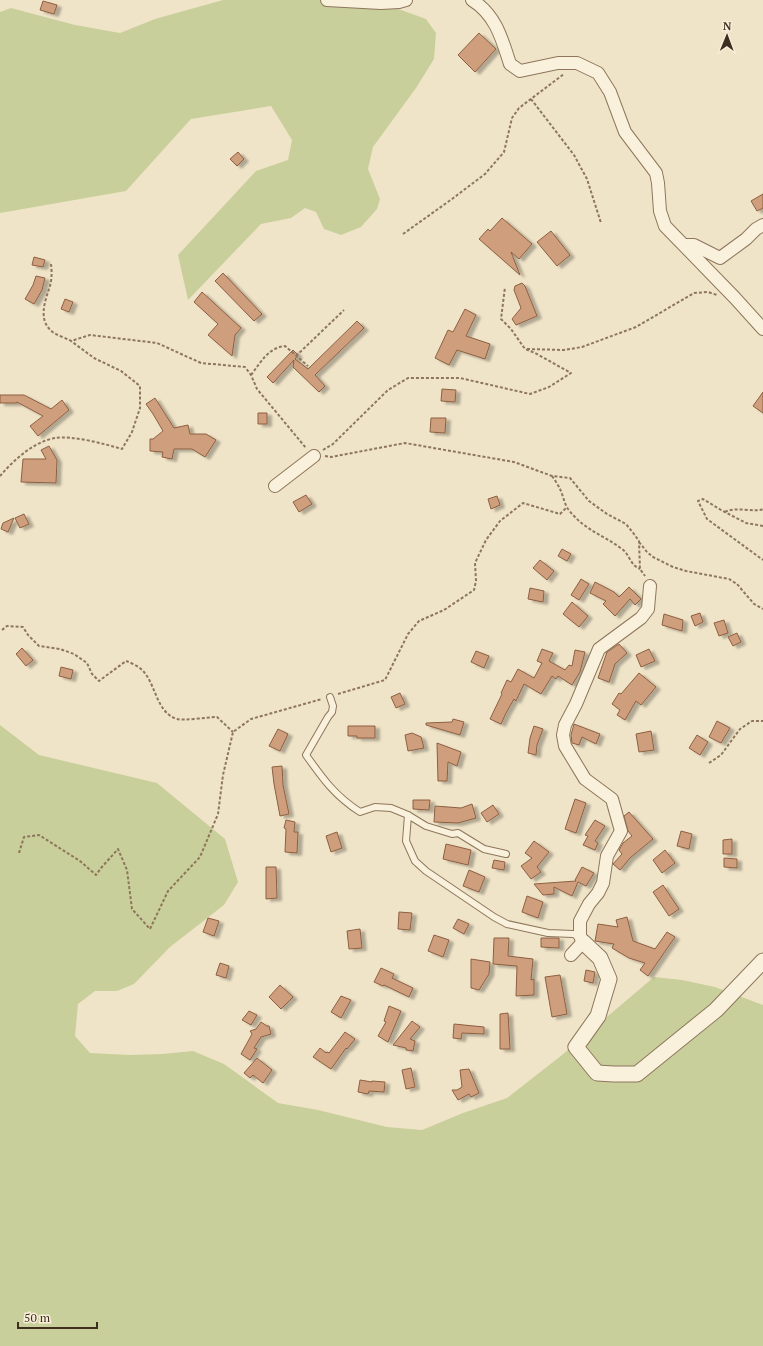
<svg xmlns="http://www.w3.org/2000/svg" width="763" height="1346" font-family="'PT Serif',serif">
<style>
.green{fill:#c9cf9b}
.building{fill:#cf9f7d;stroke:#8d5f41;filter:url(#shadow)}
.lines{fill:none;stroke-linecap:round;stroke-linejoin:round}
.service-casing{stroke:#8d765c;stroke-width:8}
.minor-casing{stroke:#8d765c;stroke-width:14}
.tertiary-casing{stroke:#8d765c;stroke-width:17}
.path{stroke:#8d765c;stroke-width:2;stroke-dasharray:3 2;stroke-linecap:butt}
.service{stroke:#faf1dc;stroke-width:6}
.minor{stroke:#faf1dc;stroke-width:12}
.tertiary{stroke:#faf1dc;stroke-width:15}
</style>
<defs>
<filter id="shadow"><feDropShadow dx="4.5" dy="2.5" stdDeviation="1" flood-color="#0004"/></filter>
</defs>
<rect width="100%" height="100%" fill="#f0e4c8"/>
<path class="green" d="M223,0H339L393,7L426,19L436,33L434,59L416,88L373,147L368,169L380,199L377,209L361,227L341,235L324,229L316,212L305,208L291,218L261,224L188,300L178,255L256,171L288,160L292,140L271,106L191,119L126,191L0,213V12L11,8L75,25L120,33L155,19Z
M0,725L39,755L157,783L225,839L238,882L224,905L170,947L134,984L117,991H95L78,1004L75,1036L90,1053L129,1055L162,1054L193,1051L224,1064L278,1103L318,1110L387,1127L422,1130L463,1113L507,1098L562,1055L654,977L682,980L715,987L763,1005V1346H0Z"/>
<path class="building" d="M43,1L57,5L54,14L40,10Z
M479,33L496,49L475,72L458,55Z
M238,152L244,159L237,166L230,159Z
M763,194V208L757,211L751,201Z
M502,218L532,244L519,259L511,252L520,275L479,239L488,229L490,231Z
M551,231L570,255L557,266L537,242Z
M34,257L45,260L43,267L32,265Z
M223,273L262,314L254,321L215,281Z
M36,276L45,278L42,290L34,304L25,299L33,285Z
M522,283L525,286L537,316L516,325L512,319L521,308L514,290L515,286Z
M202,292L241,328L235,335L232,356L208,335L218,324L194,302Z
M65,299L73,302L69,312L61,309Z
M465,309L476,315L466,336L490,344L485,359L457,350L449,365L435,358L448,330L453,332Z
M357,321L364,328L315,375L325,386L319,392L293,367L294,360L273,383L267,377L293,350L298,355L295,359L308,369Z
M442,389L456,390L455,402L441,401Z
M763,392V413L753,406Z
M0,395H24L51,409L62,400L69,410L38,436L30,426L43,416L17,402V403H0Z
M155,398L174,428L188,425L190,434H206L216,440L205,457L192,449H174L172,459L162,457L163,452L150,451V439H153L163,431L153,414L146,404Z
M258,413H267V424H258Z
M431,418H446L445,433L430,432Z
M49,446L57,460L56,483L21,482L23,459H46L41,450Z
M306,495L312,504L299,512L293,502Z
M497,496L500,505L491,509L488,499Z
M24,514L29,524L20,528L15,518Z
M14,518L8,532L1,529L3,523Z
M562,549L571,554L567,561L558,556Z
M540,560L554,571L547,580L533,568Z
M581,579L589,584L579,600L571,595Z
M595,582L614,592L619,597L629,587L641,599L635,605L630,599L615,616L603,604L606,601L590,593Z
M530,588L544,591L543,602L528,599Z
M572,602L588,616L579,627L563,614Z
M700,613L703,622L695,626L691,616Z
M664,614L683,620L682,631L662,625Z
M724,620L728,633L719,636L714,623Z
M737,633L741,642L733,646L728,637Z
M619,644L627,653L615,664L609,682L598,678L607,652Z
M22,648L33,660L26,666L16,654Z
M542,649L553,653L549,661L565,670L569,665L572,666L575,650L585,652L580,672L572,685L558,676L556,679L552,676L541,694L524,684L516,701L514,699L506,713L501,724L490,719L502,694L501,693L507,680L511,682L518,669L534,678L542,663L537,661Z
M649,649L655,661L641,667L636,655Z
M476,651L489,656L484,668L471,662Z
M61,667L73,670L71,679L59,676Z
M639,673L656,687L641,705L636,701L625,720L617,715L620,710L612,704L619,693L621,694Z
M400,693L405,704L396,708L391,697Z
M453,719L464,722L460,735L426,725V723L452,722Z
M717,721L730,728L721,743L709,737Z
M574,724L600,734L596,744L582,737L579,745L572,743L571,735Z
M348,726H375V738H357V736H348Z
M534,726L543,729L537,745L536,755L528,753L530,738Z
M278,729L288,734L280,751L269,746Z
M651,731L654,750L639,752L636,734Z
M412,733L421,737L424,748L408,751L405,735Z
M697,735L708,742L700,755L689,748Z
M437,743L461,752L457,766L448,762L447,781H438Z
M282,766L283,785L289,814L280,816L274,784L272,767Z
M575,799L586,803L576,833L565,829Z
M413,800H430L429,810L413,809Z
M472,804L476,818L458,823L434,822L435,806L461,808Z
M493,805L499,814L487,822L481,813Z
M629,812L653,839L630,858L620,870L613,864L622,854L619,850L623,843L632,836L628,831L624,816Z
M286,820L295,822L294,832H298L297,853L285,852L286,829L284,828Z
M595,820L605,826L595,841L598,843L595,850L583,845L588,836L585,835Z
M681,831L692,834L689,849L677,846Z
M337,832L342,848L331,852L326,836Z
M732,839V854H723V840Z
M534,841L549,852L537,867L541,872L531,879L521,866L532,858L525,853Z
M446,844L471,850L468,865L443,859Z
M665,850L675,863L662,873L653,860Z
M724,858L737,859V868L724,867Z
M494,860L505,862L504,870L492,868Z
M266,867H276L277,898L266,899Z
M582,867L594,873L586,886L578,882L572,896L554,887V894L543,895L534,884L576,881L575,880Z
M469,870L485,877L479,892L463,886Z
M663,885L679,909L669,916L653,892Z
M527,896L543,902L538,918L522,912Z
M399,912L412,913L410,930L398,929Z
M627,917L633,941L655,949L667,932L675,937L648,976L640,970L645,963L629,958L612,948L614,944L595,941L598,924L618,927L616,920Z
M208,918L219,921L214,936L203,932Z
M458,919L469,924L464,934L453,928Z
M360,929L362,948L349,949L347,931Z
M434,935L449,940L443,957L428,951Z
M494,938H509L508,956L533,959L531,980L534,979V995L516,996L517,966L493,964Z
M541,938H559V948L541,947Z
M471,959L490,962L489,974L479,990L471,988Z
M220,963L229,966L226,978L216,975Z
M381,968L394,974L392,978L413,988L409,997L384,985L383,986L374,982Z
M586,970L595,972L593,983L584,981Z
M560,975L567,1014L552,1017L545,977Z
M280,985L293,997L281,1009L269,997Z
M341,996L351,1000L341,1018L331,1012Z
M389,1006L401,1011L388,1042L378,1036L386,1022L384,1021Z
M249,1011L257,1015L251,1025L242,1020Z
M508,1013L510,1049H500V1014Z
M412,1021L420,1027L410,1039L415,1041L413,1051L406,1050V1048L393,1045Z
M261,1022L267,1026H269L271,1034L261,1037L254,1048L257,1049L250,1060L241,1054L252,1034L250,1031L256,1029Z
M454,1024L484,1027V1034L462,1033L461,1039L453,1038Z
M345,1032L355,1039L347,1049L346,1048L331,1069L313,1057L320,1048L326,1053L327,1052L329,1053Z
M257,1058L272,1070L263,1083L253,1075L250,1078L244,1073Z
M411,1068L415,1087L406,1089L402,1070Z
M469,1069L479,1093L471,1097L469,1094L458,1100L452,1090H457L462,1087L460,1070Z
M360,1080L372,1082V1081L385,1082L384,1092L369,1091L368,1094L358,1092Z"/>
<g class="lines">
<defs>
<path id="service" d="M330,697L333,706L332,712L328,717L306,755C323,779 335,796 360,812L375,807L391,808L408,815L426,826L452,834L458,833L484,849L506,854
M408,815L406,841L415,861L426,871L494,917L507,924L548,933L573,934L580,936"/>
<path id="minor" d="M327,0L381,3L399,2L406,0
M472,0C496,15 502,39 510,64L520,71L558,63H577L598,73L610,92L625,132L656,173L658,183L660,211L665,226L735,298L763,329
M685,245H694L720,258L746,239L756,229L763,225
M275,486L314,456
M571,955L583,942L580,936V921L589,904L598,893L603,883L607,856L621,831L612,799L585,779L565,746L563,735L565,725L576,704L599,649L641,618L648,609L650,586"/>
<path id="tertiary" d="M583,942L600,958L609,979L598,1016L576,1047L597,1073L614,1074H637L716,1010L763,961"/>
</defs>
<use href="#service" class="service-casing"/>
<use href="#minor" class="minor-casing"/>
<use href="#tertiary" class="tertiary-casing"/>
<path class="path" d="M531,99L574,155L587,179L601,223
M403,234L452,199L485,174L504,152L512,118L519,108L564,74
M51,264C52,272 52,281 49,289C44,304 38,322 54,333C59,336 66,338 71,341L90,335L157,343L201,363L245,367L251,375L257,389L306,448
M527,349L564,350L582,347L636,327L694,293L708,292L717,295
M296,356L344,310
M251,375C261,362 268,348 285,346L308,366
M323,450L333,444L388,390L408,378H460L530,394L549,387L571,373L535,353L525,349L511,329L501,319L505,287
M325,456L331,457L405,443L514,462L552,476L570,478L589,501L607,514L626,524L634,534L639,541L640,569L645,576
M0,476C14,460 33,442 55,438C72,435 105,444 122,449L132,432L140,408V386L121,371L94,358L71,341
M552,476C555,480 558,485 560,489C563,495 564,503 568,509C585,531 602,534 622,549C630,555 630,565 640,569
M725,512C736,506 755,513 763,509
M763,526L746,523L721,510L703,499L698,501L707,519L763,560
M639,542L647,552L653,557L673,567L686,571L729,579L737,584L754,604L763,609
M2,630L7,626L23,627L28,635L39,646L60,649L74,654L87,663L92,674L99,681L126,661C132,663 140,667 144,672C156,686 157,713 177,719C184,721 208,717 217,717L233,732
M338,694L385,680L408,634L419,621L444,610L474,590L476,581L475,563L486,540L500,521L523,503L560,514L567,507
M709,763L721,755L740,729L752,721H763
M19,853L24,837L39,835L80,861L96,875L101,868L118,849L127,870L132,909L150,929L168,891L200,857L218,814L223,775L233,732L251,719L322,699"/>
<use href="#service" class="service"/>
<use href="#minor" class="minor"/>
<use href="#tertiary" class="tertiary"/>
</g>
<g transform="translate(727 36) rotate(1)" stroke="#f7eed8" stroke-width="3" paint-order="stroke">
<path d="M0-3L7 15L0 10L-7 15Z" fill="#3d2e20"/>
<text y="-6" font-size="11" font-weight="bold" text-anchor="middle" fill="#3d2e20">N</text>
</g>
<path d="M18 1322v6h79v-6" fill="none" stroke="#3d2e20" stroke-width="2"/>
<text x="24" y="1322" font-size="12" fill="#3d2e20" stroke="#f7eed8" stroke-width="3" paint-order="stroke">50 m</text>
</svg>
